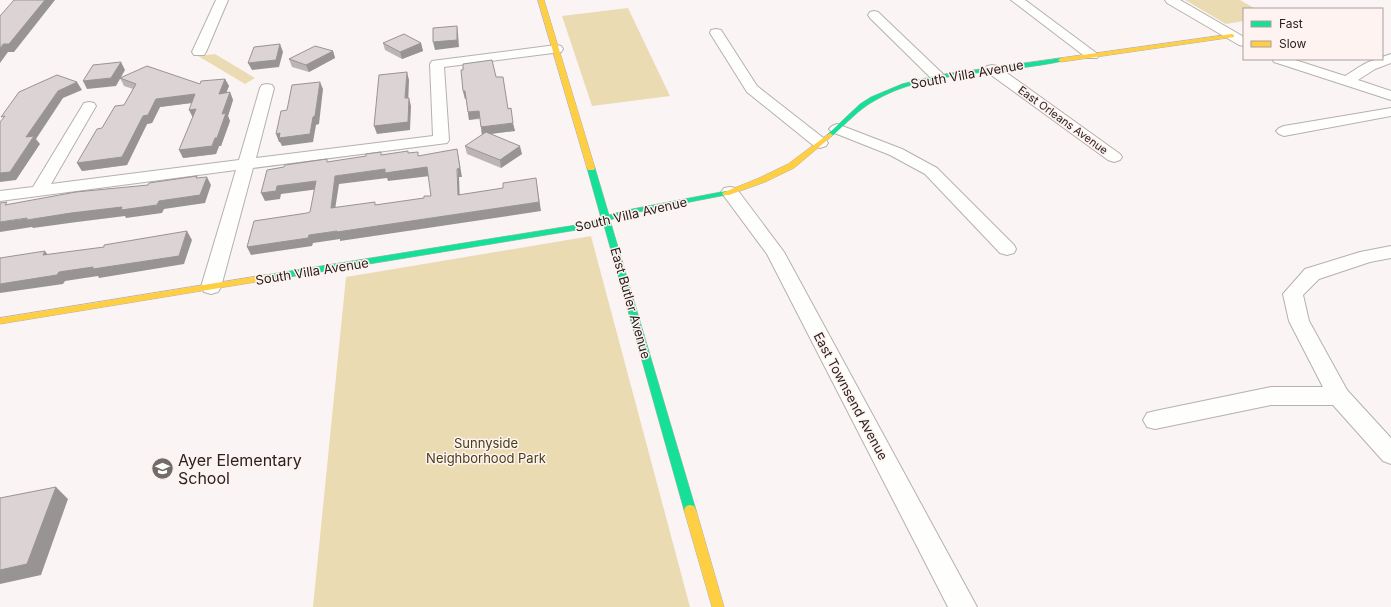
<svg xmlns="http://www.w3.org/2000/svg" width="1391" height="607" font-family="Inter,sans-serif">
<style>
.green{fill:#eadbb3}
.lines{fill:none;stroke-linecap:round;stroke-linejoin:round}
.street-casing{stroke:#b6b0ae;stroke-width:2}
.fast-casing{stroke:#b6b0ae;stroke-width:1}
.slow-casing{stroke:#b6b0ae;stroke-width:1}
.street{fill:#fefefd;fill-rule:evenodd}
.fast{fill:#16e098;fill-rule:evenodd}
.slow{fill:#ffcf43;fill-rule:evenodd}
.wall{fill:#bcb5b6}
.shaded-wall{fill:#999494}
.building{fill:#dbd3d4;stroke:#999494;fill-rule:evenodd}
.labels{text-anchor:middle;stroke-width:3;stroke-linejoin:round;paint-order:stroke}
.far-street-label{font-size:11px;fill:#2b211e;stroke:#fef3f0}
.street-label{font-size:13px;fill:#2b211e;stroke:#fef3f0}
.park-label{font-size:13px;fill:#473c15;stroke:#fef3f0}
.near-poi-label{font-size:16px;fill:#2b211e;stroke:#fef3f0;text-anchor:start}
</style>
<rect width="100%" height="100%" fill="#faf5f4"/>
<path class="green" d="M1185,0H1240L1256,9H1244V21L1226,24Z
M628,8L670,96L592,106L562,16Z
M215,54L255,78L245,84L198,56Z
M591,236L690,607H313L346,277Z"/>
<g class="lines">
<defs>
<path id="street" d="M216,0H228L206,52L204,55H194L192,52Z
M1011,0H1025L1099,55L1097,58H1087Z
M1165,0H1180L1244,37V46L1239,45L1167,3Z
M874,11L878,12L943,74L945,77L943,80L938,81L933,80L870,18L868,15L870,12Z
M716,29L721,30L757,86L826,140L828,143L826,146L820,148L814,146L747,92L710,33L711,30Z
M556,45L561,46L563,49L561,52L444,67L449,140L447,143L253,168L221,287L218,292L211,294L204,292L201,287L236,170L0,201V191L33,187L84,103L89,102L94,103L96,106L51,184L239,160L260,88L262,85L267,84L272,85L274,88L256,158L433,136L430,64L432,61Z
M1391,54V63L1375,69L1358,80L1391,91V100L1274,62L1272,59H1292L1345,76C1357,69 1368,59 1382,59V57Z
M992,65L997,66L1120,154L1122,157L1120,160L1114,162L1108,160L987,72L985,69L987,66Z
M1391,108V116L1284,136L1279,134L1276,131L1279,128L1284,126Z
M837,124L902,149L937,168L1014,245L1016,249L1014,253L1007,255L1000,253L925,174L890,155L832,132L829,129L832,126Z
M730,187L736,188L784,252L977,607H948L767,254L721,192L724,188Z
M1391,246V258L1370,262L1319,279L1303,295L1309,321L1347,390L1391,438V464L1383,461L1333,405H1271L1155,429L1147,427L1143,420L1147,413L1155,411L1271,387H1323L1289,321L1283,294L1305,269L1360,252Z"/>
<path id="fast" d="M1061,58L1064,60L1063,61C1005,74 925,70 874,101C858,110 846,124 832,136L830,137L827,135L860,104L871,97L902,84L938,75Z
M588,166H594L595,168L609,215L627,210L726,191L730,193L726,195L628,214L610,220L696,510L694,514L690,515L686,514L684,510L603,222L583,229L265,281L261,278L265,275L582,224L601,218L587,168Z"/>
<path id="slow" d="M538,0H544L595,168L594,170H588L587,168Z
M1232,34L1234,35V37L1061,62L1058,60L1061,58Z
M830,133L833,135L832,136L794,168L765,182L729,195H723L722,193L759,178L788,164Z
M265,275L269,278L268,280L0,324V318Z
M690,505L694,506L696,510L724,607H712L684,510L686,506Z"/>
</defs>
<use href="#street" class="street-casing"/>
<use href="#fast" class="fast-casing"/>
<use href="#slow" class="slow-casing"/>
<use href="#street" class="street"/>
<use href="#fast" class="fast"/>
<use href="#slow" class="slow"/>
</g>
<path class="wall" d="M383,43H421L423,51L402,59L385,50Z
M333,51L335,58L309,72L292,67L289,59Z
M496,77L508,109L515,131L490,134L522,154L501,168L467,154L465,146L482,135L480,119L469,120L466,99H465L463,91Z
M120,78L200,84L225,79L229,86L226,93L230,92L233,100L228,116L230,121L221,146H219L216,154L183,158L193,118L192,103L160,107L152,123L147,124L127,165L82,171L77,163L124,105L133,89L124,86Z"/>
<path class="shaded-wall" d="M45,0H55L14,52H8L0,63V48Z
M457,26L458,33L459,47L435,50L433,42Z
M421,43L423,51L402,59L400,52Z
M280,44L283,52L279,67L252,70L248,63Z
M333,51L335,58L309,72L306,65Z
M121,62L125,70L116,86L87,89L83,81Z
M407,72L409,80L408,106L405,98Z
M225,79L229,86L223,101L219,94Z
M77,82L82,90L63,98L36,139L40,144L16,180L0,182V173L58,91Z
M320,82L323,89L319,124L316,125L313,142L282,146L280,142H279L276,134L280,133L313,117Z
M463,91H465L467,99H465Z
M230,92L233,100L228,116L230,121L221,146H219L216,154L183,158L179,150L222,114Z
M195,94L199,102L160,107L152,123L147,124L127,165L82,171L77,163L143,116L156,99Z
M409,98L411,106L410,130L377,134L374,126Z
M196,109L193,118L189,110Z
M479,111L480,118L469,120L468,112Z
M513,123L515,131L482,135L481,127Z
M520,146L522,154L501,168L500,160Z
M457,149L462,177H459L460,203L458,195Z
M427,167L430,176L388,181L387,178L339,184L334,216L331,208L335,176L385,169Z
M207,177L211,185L205,203L164,209L162,213L126,218L125,216L77,222L33,228L32,227L0,232V222L159,201Z
M536,178L541,211L340,241V239L313,243L312,246L251,255L247,247L309,235L539,202Z
M316,181L319,189L281,194L280,199L265,201L261,193L277,186Z
M187,231L192,240L184,264L99,278L98,276L65,281L63,284L0,293V284L59,272Z
M45,251L51,259L43,255Z
M56,487L68,499L41,575L0,584V570Z"/>
<path class="building" d="M14,0H45L9,44H3L0,48V16Z
M457,26V40L433,42V28Z
M404,34L421,43L400,52L383,43Z
M280,44L276,60L248,63L254,47Z
M315,46L333,51L306,65L289,59Z
M492,60L496,77H503L508,109L511,108L513,123L481,127L479,111L468,112L465,91H463L461,70H463V64Z
M121,62L111,78L83,81L93,65Z
M147,66L200,84L201,81L225,79L219,94L230,92L222,114L226,113L217,138H215L212,146L179,150L196,109L189,110L195,94L156,99L148,115L143,116L122,157L77,163L97,129L102,128L115,106L124,105L136,84L120,78Z
M407,72L405,98H409L408,122L374,126L379,75Z
M57,75L77,82L58,91L26,137L34,136L10,172L0,173V122L5,116L1,117L19,92Z
M320,82L315,116L313,117L310,134L279,138L280,133L276,134L281,111L287,110L292,85Z
M486,132L520,146L500,160L465,146Z
M457,149L460,168L457,169L458,195L503,188V183L536,178L539,202L337,232V231L309,235L308,238L247,247L254,221L307,213L310,212L316,181L277,186L276,191L261,193L267,170L284,167L285,165L327,159V162L366,156V154L381,152V155L408,151V153L418,152V156ZM427,167L431,196H424V198L375,205V202L331,208L335,176L385,169V173Z
M197,176L196,178L207,177L200,195L159,201L157,205L121,210L122,207L71,213L27,220V218L0,222V203L7,202L5,205L76,192L148,185L149,183Z
M187,231L179,256L93,269V267L59,272L57,275L0,284V258L45,251L43,255L104,247V245Z
M56,487L27,564L0,570V498Z"/>
<defs>
<symbol id="school-disc" viewBox="-11 -11 22 22"><circle r="9.5" fill="#736b69" stroke="#fef3f0"/><path d="M0-5L7-2L0 1L-7-2ZM-4 1L0 2.5L4 1V4Q0 6-4 4Z" fill="#fff"/></symbol>
</defs>
<g fill-rule="evenodd">
<use href="#school-disc" x="150" y="456" width="25" height="25"/>
</g>
<g class="labels">
<g class="far-street-label">
<text transform="translate(1063 120) rotate(36)" y="4">East Orleans Avenue</text>
</g>
<g class="street-label">
<text transform="translate(967 74) rotate(-10)" y="5">South Villa Avenue</text>
<text transform="translate(631 214) rotate(-13)" y="5">South Villa Avenue</text>
<text transform="translate(312 271) rotate(-9)" y="5">South Villa Avenue</text>
<text transform="translate(631 303) rotate(74)" y="5">East Butler Avenue</text>
<text transform="translate(851 396) rotate(62)" y="5">East Townsend Avenue</text>
</g>
<g class="park-label">
<text x="486" y="448">Sunnyside<tspan x="486" dy="15">Neighborhood Park</tspan></text>
</g>
<g class="near-poi-label">
<text x="178" y="466">Ayer Elementary<tspan x="178" dy="18">School</tspan></text>
</g>
</g>
<rect x="1243" y="8" width="140" height="52" fill="#fef3f0" stroke="#aa9f9c"/>
<rect x="1251" y="21" width="20" height="6" fill="#16e098" stroke="#aa9f9c"/>
<text x="1279" y="28" font-size="12" fill="#2b211e">Fast</text>
<rect x="1251" y="41" width="20" height="6" fill="#ffcf43" stroke="#aa9f9c"/>
<text x="1279" y="48" font-size="12" fill="#2b211e">Slow</text>
</svg>
